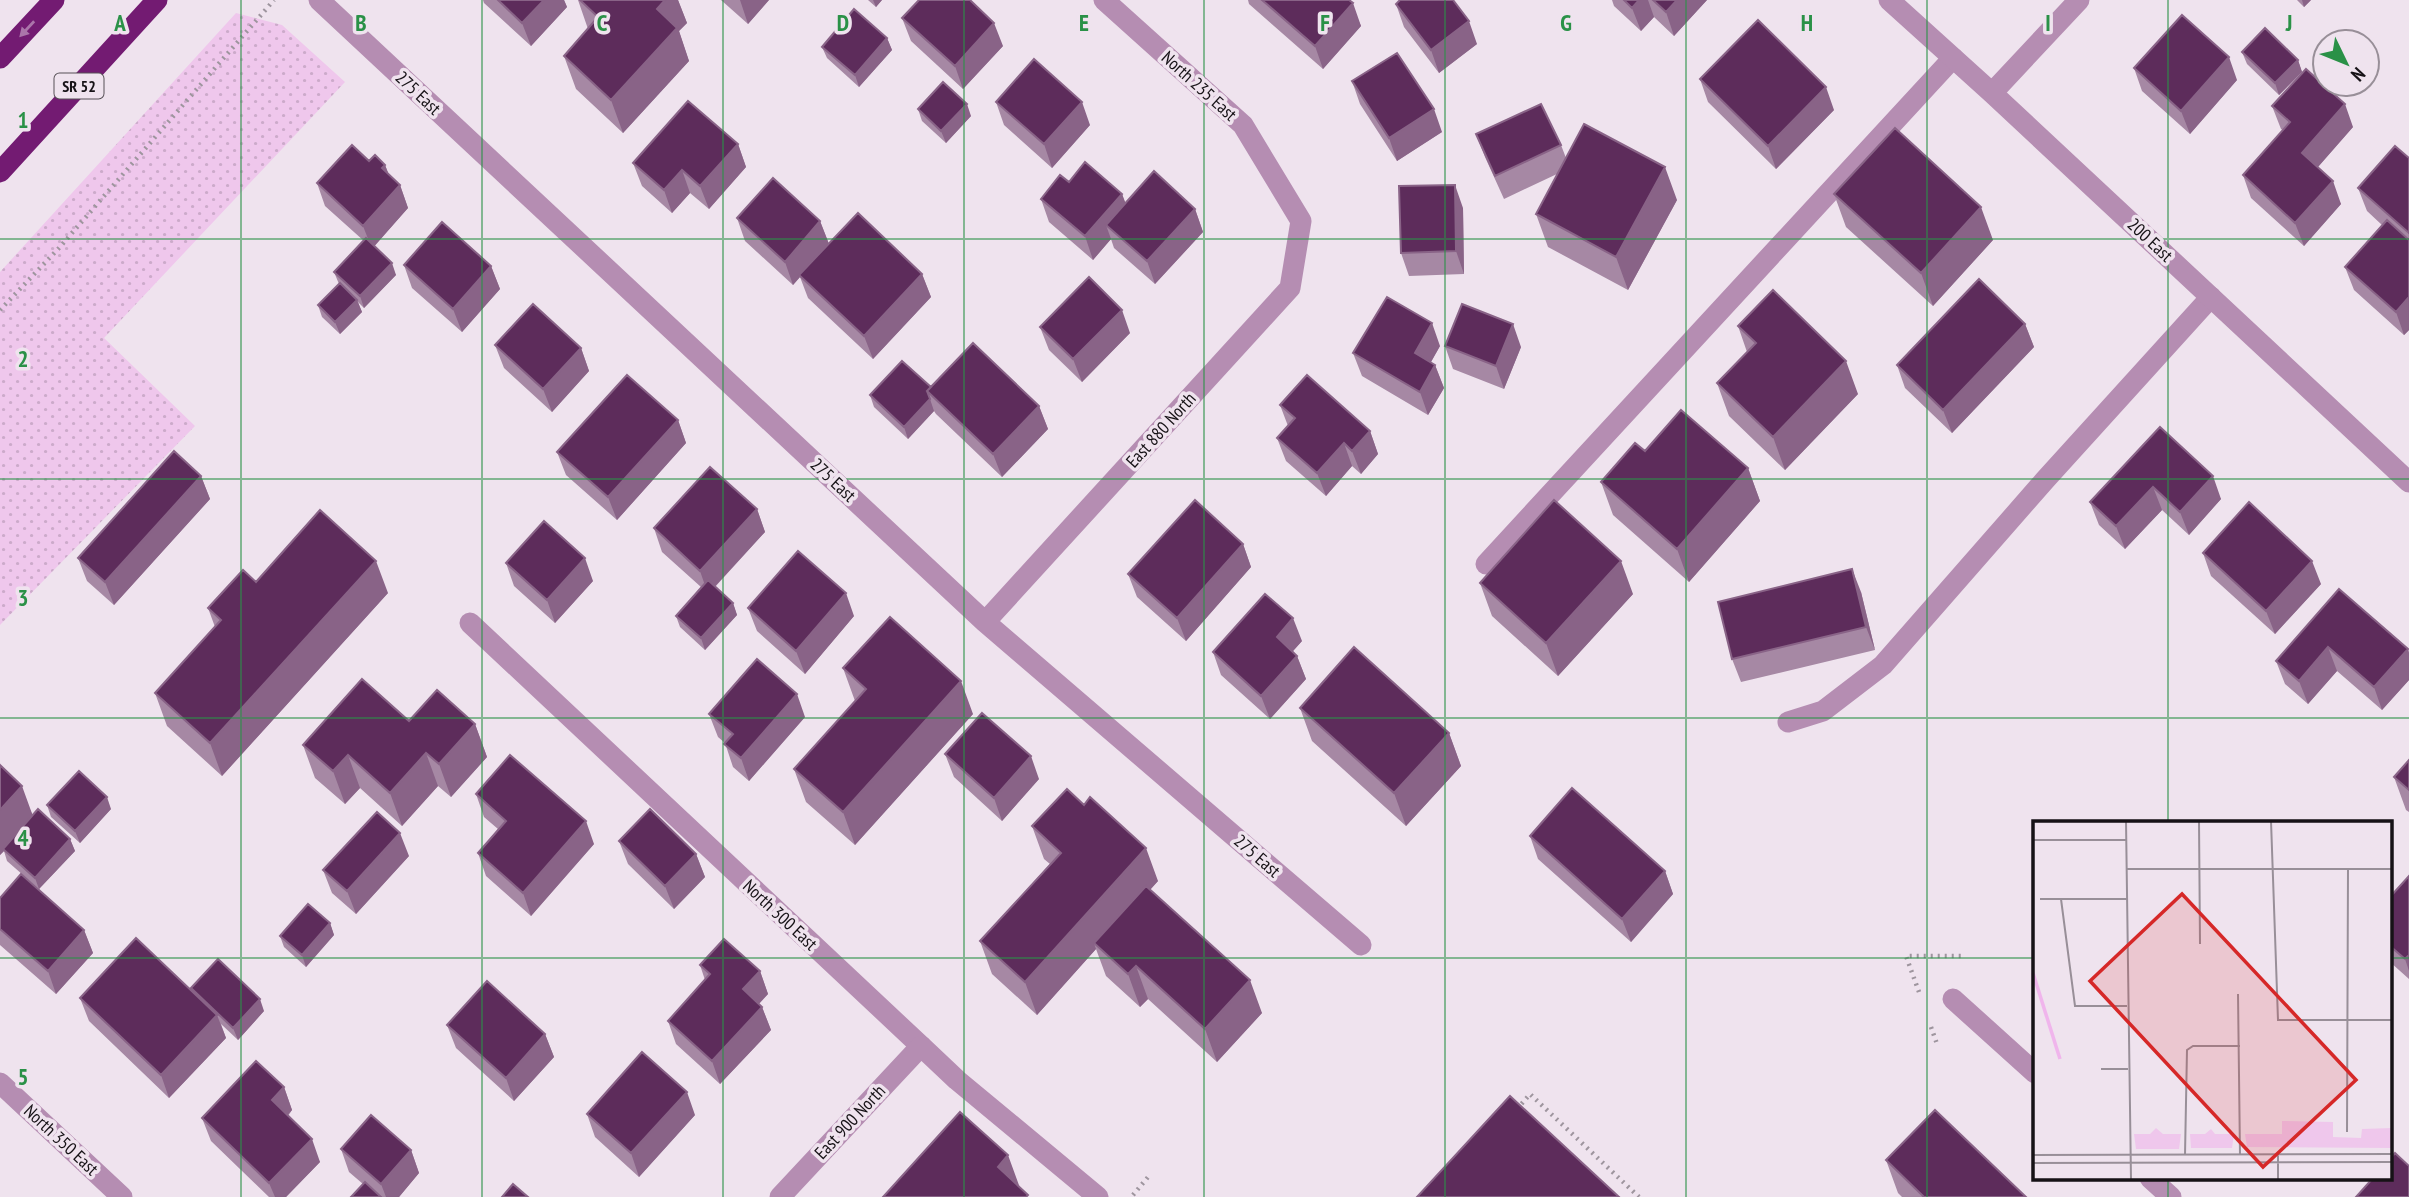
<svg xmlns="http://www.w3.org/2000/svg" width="2409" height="1197" font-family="'PT Sans Narrow',sans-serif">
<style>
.park{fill:url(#park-dots)}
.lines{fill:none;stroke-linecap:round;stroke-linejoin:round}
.path{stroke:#9e959e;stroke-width:4.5;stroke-dasharray:2 5;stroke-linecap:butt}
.lane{stroke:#b58db2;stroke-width:21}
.street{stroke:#b58db2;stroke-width:21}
.highway{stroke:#731b72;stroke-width:21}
.wall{fill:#a688a4}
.shaded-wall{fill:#896387}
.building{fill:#5d2c5b;stroke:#896387;stroke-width:2}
.oneway{fill:#ab75aa}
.grid{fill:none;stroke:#2a9147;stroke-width:2;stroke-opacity:0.55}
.labels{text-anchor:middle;stroke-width:7;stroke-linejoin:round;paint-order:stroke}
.shield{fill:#efe3ee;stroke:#575157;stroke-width:2}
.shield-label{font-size:16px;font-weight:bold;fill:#161216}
.street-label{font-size:18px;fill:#161216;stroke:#efe3ee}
.inset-river{fill:none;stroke:#f0b5ec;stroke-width:3.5}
.inset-road{fill:none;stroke:#988f98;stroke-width:2}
.view{fill:#d62828;fill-opacity:0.15;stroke:#d62828;stroke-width:3.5}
.inset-edge{fill:none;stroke:#161216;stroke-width:3.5}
.grid-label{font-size:23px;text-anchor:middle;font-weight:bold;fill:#2a9147;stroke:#efe3ee;stroke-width:7;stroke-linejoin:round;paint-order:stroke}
</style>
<defs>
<pattern id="park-dots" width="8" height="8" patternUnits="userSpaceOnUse" patternTransform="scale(1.75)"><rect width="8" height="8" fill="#efc7ec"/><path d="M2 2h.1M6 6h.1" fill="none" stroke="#ccaaca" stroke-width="1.8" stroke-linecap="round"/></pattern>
</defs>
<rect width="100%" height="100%" fill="#efe3ee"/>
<path class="park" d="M236,13L282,25L345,82L104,338L195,426L0,625V272Z"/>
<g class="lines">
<path class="path" d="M0,310L59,248L274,0
M1919,992L1906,956H1965
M1931,1027L1937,1044
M1517,1109L1530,1094L1639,1197
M1133,1195L1148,1177"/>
<path class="lane" d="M1486,564L1953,58
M470,623L921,1046
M1788,722L1823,711L1883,665L2045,480L2211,297"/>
<path class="street" d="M319,0L985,622L1361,945
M1889,0L1992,93L2409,482
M1992,93L2079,0
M985,622L1290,288L1301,221L1243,125L1104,0
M1953,999L2035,1073
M0,1083L122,1197
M2150,1178L2171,1197
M780,1197L921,1046L957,1080L1098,1197"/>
<path class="highway" d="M0,58L54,0
M0,172L157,0"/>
</g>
<path class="wall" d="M483,0H564L567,7L531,46L484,3Z
M578,0H678L687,23L679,31L689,61L623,133L576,89L564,56L588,29Z
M721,0H769L748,24Z
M868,0H882L876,7Z
M1248,0H1349L1361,26L1323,69L1249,4Z
M1612,0H1707L1674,36L1654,17L1641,31L1614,6Z
M2297,0H2311L2304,7Z
M1396,4L1477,44L1439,73L1404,27Z
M902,18L1003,46L963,89L911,41Z
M887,38L892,50L859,87L827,58L822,47Z
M2242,52L2298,60L2302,72L2279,95L2247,64Z
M2134,68L2237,80L2190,134L2142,91Z
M1700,79L1834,110L1776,169L1708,102Z
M1352,81L1442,132L1397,161L1360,104Z
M996,102L1090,125L1052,168L1004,125Z
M2272,106L2353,127L2318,167L2341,204L2304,246L2251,198L2243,175L2283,130L2281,129Z
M918,109L971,116L946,143L922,121Z
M1476,134L1561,145L1566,158L1677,200L1628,290L1548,247L1536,214L1557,174L1504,199L1485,157Z
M738,144L746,167L709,209L690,193L672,213L642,186L633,163Z
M2409,158V330L2404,335L2354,290L2345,267L2382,225L2367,211L2358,188Z
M369,161L385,165L389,175L400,185L408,208L374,246L396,275L364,308L358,302L362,312L340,334L322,317L318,305L339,284L334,272L364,241L325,206L317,183Z
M1069,182L1122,194L1125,203L1195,209L1203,232L1155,284L1114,248L1111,239L1093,260L1049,222L1041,199Z
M1834,194L1993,240L1933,306L1846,227Z
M1463,208L1464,274L1409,276L1401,253Z
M737,218L820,221L829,244L922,274L931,297L873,359L808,298L800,277L793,285L745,241Z
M404,265L491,266L500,289L462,332L412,288Z
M2025,324L2034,347L1952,433L1905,388L1897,365Z
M1738,326L1858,394L1785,470L1729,416L1717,383L1747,352Z
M1040,327L1130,333L1082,382L1049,350Z
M495,345L581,348L589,371L552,412L504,368Z
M1440,346L1431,362L1435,365L1444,388L1428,415L1362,376L1353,353Z
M1445,346L1521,347L1504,389L1453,369Z
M931,388L1039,406L1048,429L1002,477L936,414L934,411L908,439L874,407L870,395Z
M1280,405L1370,431L1378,454L1361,474L1352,466L1326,496L1286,461L1277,438L1288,426Z
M678,420L686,443L617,520L566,475L557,452Z
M2160,427L2221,499L2189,535L2162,510L2125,549L2099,525L2090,502Z
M1645,451L1748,468L1760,501L1689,582L1613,515L1601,482Z
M201,476L210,499L114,605L87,581L78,558Z
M757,509L765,532L715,587L733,603L737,615L705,650L680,627L676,616L701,587L662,552L654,528Z
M1243,544L1251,567L1186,641L1137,597L1128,574Z
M2203,553L2321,584L2275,634L2211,576Z
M506,563L593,581L555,623L514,586Z
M256,582L388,593L222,776L167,726L155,693L215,627L208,608Z
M1480,583L1633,594L1558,676L1492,616Z
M2339,589L2408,649L2409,653V680L2382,710L2337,671L2308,704L2285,684L2276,661Z
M1861,592L1875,650L1741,682L1732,659Z
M748,608L854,616L805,674L757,631Z
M1302,641L1293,651L1297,656L1306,679L1270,719L1221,675L1213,652Z
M843,668L973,714L855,845L806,802L794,769L855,701Z
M1300,708L1449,733L1461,766L1406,826L1312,741Z
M709,714L805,717L749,781L733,767L725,743L718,737Z
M409,721L475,724L487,757L451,797L438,786L402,826L360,788L345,804L315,778L303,745Z
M945,754L1039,779L1002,821L954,777Z
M2409,760V812L2406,810L2394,777Z
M0,765L33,815L70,839L75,851L39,889L7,861L4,851L0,855Z
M476,794L594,844L531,916L486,876L478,853L498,829L484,817Z
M47,805L111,809L80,843L51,817Z
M1032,826L1158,881L1150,890L1262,1013L1217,1062L1148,999L1140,1007L1106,976L1096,949L1037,1015L992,974L980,941L1050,864L1044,859Z
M1530,836L1665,871L1673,894L1631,942L1538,859Z
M619,841L696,854L705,877L674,909L628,864Z
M409,856L356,914L332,893L323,870Z
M2409,876V979L2390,962V897Z
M0,898L84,930L93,953L56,994L0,945Z
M330,923L334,935L306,967L284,947L280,936Z
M700,965L760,971L768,994L759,1004L762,1007L771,1030L720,1084L676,1044L668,1021L705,980Z
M191,988L264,1011L238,1040L221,1024L226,1038L169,1098L89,1021L80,998L192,991Z
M447,1025L545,1034L554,1057L514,1101L456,1048Z
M284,1087L292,1110L288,1116L320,1162L286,1197H269L211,1141L202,1118Z
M587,1114L695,1115L639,1177L595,1137Z
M341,1149L411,1150L419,1173L399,1197H351L363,1184L349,1172Z
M1886,1160L2026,1197H1902L1898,1193Z"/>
<path class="shaded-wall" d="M544,0H564L567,7L531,46L522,23Z
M665,0H678L687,23L679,31L689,61L623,133L611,100L657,9Z
M740,0H769L748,24Z
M873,0H882L876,7Z
M1639,0H1648L1654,17L1641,31L1632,8Z
M1677,0H1707L1674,36L1666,12Z
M2302,0H2311L2304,7Z
M1353,3L1361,26L1323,69L1315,46Z
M1469,21L1477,44L1439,73L1431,50Z
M994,23L1003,46L963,89L955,66Z
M887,38L892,50L859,87L855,75Z
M2229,57L2237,80L2190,134L2181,111Z
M2298,60L2302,72L2279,95L2275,83Z
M1826,87L1834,110L1776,169L1768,146Z
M1082,102L1090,125L1052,168L1044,144Z
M967,104L971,116L946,143L941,131Z
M2345,104L2353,127L2310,176L2302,153Z
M1434,109L1442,132L1397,161L1389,138Z
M738,144L746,167L709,209L700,186Z
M385,165L394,188L382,168Z
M1665,167L1677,200L1628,290L1616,257Z
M682,170L690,193L672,213L664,190Z
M2333,181L2341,204L2304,246L2295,223Z
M400,185L408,208L372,249L363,226Z
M1455,185L1463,208L1464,274L1456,251Z
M1122,194L1131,217L1106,225L1111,239L1093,260L1085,236Z
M1981,207L1993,240L1933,306L1921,273Z
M1195,209L1203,232L1155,284L1147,261Z
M820,221L829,244L799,275L800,277L793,285L785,262Z
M392,263L396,275L364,308L360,296Z
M491,266L500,289L462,332L453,309Z
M922,274L931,297L873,359L864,336Z
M2409,297V330L2404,335L2396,312Z
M357,300L362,312L340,334L335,322Z
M1122,310L1130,333L1082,382L1073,359Z
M1432,323L1440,346L1423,376L1415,353Z
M1513,324L1521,347L1504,389L1496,366Z
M2025,324L2034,347L1952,433L1943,410Z
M581,348L589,371L552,412L543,389Z
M1846,361L1858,394L1785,470L1773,437Z
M1435,365L1444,388L1428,415L1420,392Z
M930,399L934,411L908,439L904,427Z
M1039,406L1048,429L1002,477L993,454Z
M678,420L686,443L617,520L608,497Z
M1370,431L1378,454L1361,474L1352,451Z
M1344,443L1352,466L1326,496L1317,473Z
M1748,468L1760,501L1689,582L1677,549Z
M201,476L210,499L114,605L105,582Z
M2213,476L2221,499L2189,535L2180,512Z
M2153,487L2162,510L2125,549L2116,526Z
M757,509L765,532L708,594L700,571Z
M1243,544L1251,567L1186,641L1177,618Z
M585,558L593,581L555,623L547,600Z
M376,561L388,593L222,776L210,743Z
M1621,561L1633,594L1558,676L1546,643Z
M2312,561L2321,584L2275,634L2266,611Z
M1852,569L1861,592L1875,650L1866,627Z
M846,593L854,616L805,674L796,651Z
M733,603L737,615L705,650L701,638Z
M1293,618L1302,641L1285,660L1277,637Z
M2328,647L2337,671L2308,704L2299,681Z
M2408,649L2409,653V680L2382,710L2374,687Z
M1297,656L1306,679L1270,719L1261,696Z
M961,681L973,714L855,845L843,812Z
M797,694L805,717L749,781L741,758Z
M475,724L487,757L451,797L439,764Z
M1449,733L1461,766L1406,826L1394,793Z
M426,753L438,786L402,826L390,793Z
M348,755L360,788L345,804L333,771Z
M1031,756L1039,779L1002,821L994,798Z
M22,786L34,819L3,849L4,851L0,855V810Z
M107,797L111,809L80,843L75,831Z
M586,821L594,844L531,916L523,893Z
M400,833L409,856L356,914L347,891Z
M70,839L75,851L39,889L35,878Z
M1146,848L1158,881L1098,947L1094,943L1096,949L1037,1015L1025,982Z
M696,854L705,877L674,909L665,886Z
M1665,871L1673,894L1631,942L1622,919Z
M330,923L334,935L306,967L302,955Z
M84,930L93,953L56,994L48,971Z
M2409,955V971L2405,959Z
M1136,966L1148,999L1140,1007L1128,974Z
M760,971L768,994L751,1012L743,989Z
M1250,980L1262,1013L1217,1062L1205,1029Z
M260,999L264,1011L238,1040L233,1028Z
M762,1007L771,1030L720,1084L712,1061Z
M217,1015L226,1038L169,1098L161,1075Z
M545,1034L554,1057L514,1101L506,1078Z
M284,1087L292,1110L280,1124L272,1100Z
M687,1092L695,1115L639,1177L631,1153Z
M312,1139L320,1162L286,1197H275L269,1183Z
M411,1150L419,1173L399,1197H386L381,1184Z
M1008,1155L1020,1188L998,1167Z"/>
<path class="building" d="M498,0H544L522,23Z
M580,0H665L657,9L677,28L611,100L564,56L598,17Z
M919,0H970L994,23L955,66L902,18Z
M1262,0H1349L1353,3L1315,46Z
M1400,0H1453L1469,21L1431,50L1396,4Z
M1624,0H1639L1632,8Z
M1653,0H1677L1666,12Z
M854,9L887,38L855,75L822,47Z
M2182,15L2229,57L2181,111L2134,68Z
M1758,20L1826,87L1768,146L1700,79Z
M2265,28L2298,60L2275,83L2242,52Z
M1397,53L1434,109L1389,138L1352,81Z
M1034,59L1082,102L1044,144L996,102Z
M2306,69L2345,104L2302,153L2333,181L2295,223L2243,175L2290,122L2272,106Z
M943,82L967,104L941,131L918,109Z
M688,101L738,144L700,186L682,170L664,190L633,163Z
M1541,104L1561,145L1495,176L1476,134Z
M1584,124L1665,167L1616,257L1536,214Z
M1895,128L1981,207L1921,273L1834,194Z
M352,145L369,161L375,155L385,165L382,168L400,185L363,226L317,183Z
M2395,146L2409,158V233L2358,188Z
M1085,162L1122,194L1085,236L1041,199L1060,175L1069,182Z
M1154,171L1195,209L1147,261L1106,225Z
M773,178L820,221L785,262L737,218Z
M1455,185L1456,251L1401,253L1399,186Z
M858,213L922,274L864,336L799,275Z
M2387,220L2409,240V297L2396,312L2345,267Z
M442,222L491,266L453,309L404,265Z
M366,238L392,263L360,296L334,272Z
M1089,277L1122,310L1073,359L1040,327Z
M1979,279L2025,324L1943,410L1897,365Z
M340,283L357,300L335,322L318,305Z
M1773,290L1846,361L1773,437L1717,383L1756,343L1738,326Z
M1387,297L1432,323L1415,353L1435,365L1420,392L1353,353Z
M533,304L581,348L543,389L495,345Z
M1462,304L1513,324L1496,366L1445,346Z
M973,343L1039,406L993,454L927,391Z
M902,361L931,387L927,391L930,399L904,427L870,395Z
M627,375L678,420L608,497L557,452Z
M1307,375L1370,431L1352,451L1344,443L1317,473L1277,438L1295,418L1280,405Z
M1681,410L1748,468L1677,549L1601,482L1635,443L1645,451Z
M2160,427L2213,476L2180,512L2153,487L2116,526L2090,502Z
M174,451L201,476L105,582L78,558Z
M710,467L757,509L700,571L654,528Z
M1195,500L1243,544L1177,618L1128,574Z
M1554,500L1621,561L1546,643L1480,583Z
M2249,502L2312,561L2266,611L2203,553Z
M320,510L376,561L210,743L155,693L221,620L208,608L243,570L256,582Z
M544,521L585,558L547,600L506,563Z
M798,551L846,593L796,651L748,608Z
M1852,569L1866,627L1732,659L1718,602Z
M708,580L733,603L701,638L676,616Z
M2339,589L2408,649L2374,687L2328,647L2299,681L2276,661Z
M1265,594L1293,618L1277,637L1297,656L1261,696L1213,652Z
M890,617L961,681L843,812L794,769L866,689L843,668Z
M1354,647L1449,733L1394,793L1300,708Z
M757,659L797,694L741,758L724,744L733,734L709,714Z
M362,679L409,721L437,690L475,724L439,764L426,753L390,793L348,755L333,771L303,745Z
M982,713L1031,756L994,798L945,754Z
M510,755L586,821L523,893L478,853L506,821L476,794Z
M2409,760V790L2394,777Z
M0,765L22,786L0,810Z
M79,771L107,797L75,831L47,805Z
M1572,788L1665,871L1622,919L1530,836Z
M1067,789L1084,805L1090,797L1146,848L1025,982L980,941L1061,853L1032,826Z
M38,809L70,839L35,878L3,849Z
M650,809L696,854L665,886L619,841Z
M377,812L400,833L347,891L323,870Z
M21,874L84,930L48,971L0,929V898Z
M2409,876V955L2405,959L2390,946V897Z
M1146,886L1250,980L1205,1029L1136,966L1128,974L1094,943Z
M308,904L330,923L302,955L280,936Z
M136,938L217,1015L161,1075L80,998Z
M724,939L760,971L743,989L762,1007L712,1061L668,1021L710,974L700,965Z
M218,959L260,999L233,1028L191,988Z
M487,981L545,1034L506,1078L447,1025Z
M642,1052L687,1092L631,1153L587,1114Z
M256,1061L284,1087L272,1100L312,1139L269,1183L202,1118Z
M1510,1096L1619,1197H1417Z
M1935,1110L2026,1197H1924L1886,1160Z
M960,1112L1008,1155L998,1167L1028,1195L1026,1197H883Z
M371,1115L411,1150L381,1184L341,1149Z
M2395,1153L2409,1166V1197H2356L2373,1178H2390V1159Z
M365,1182L381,1197H351Z
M513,1184L528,1197H502Z"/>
<defs><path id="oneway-solid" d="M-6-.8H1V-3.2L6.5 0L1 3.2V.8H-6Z" transform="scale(1.75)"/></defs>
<use class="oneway" href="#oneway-solid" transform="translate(27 29) rotate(133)"/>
<path class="grid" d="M241,0V1197M482,0V1197M723,0V1197M964,0V1197M1204,0V1197M1445,0V1197M1686,0V1197M1927,0V1197M2168,0V822M0,239H2409M0,479H2409M0,718H2409M0,958H2035M2390,958H2409M2168,1178V1197"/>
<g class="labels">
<rect class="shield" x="54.5" y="73.5" width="49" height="25" rx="5"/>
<g class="shield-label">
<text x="79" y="92">SR 52</text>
</g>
<g class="street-label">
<text transform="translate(1199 86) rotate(42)" y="6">North 235 East</text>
<text transform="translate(418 93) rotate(43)" y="6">275 East</text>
<text transform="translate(2150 240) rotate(43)" y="6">200 East</text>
<text transform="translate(1161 430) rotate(-48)" y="6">East 880 North</text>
<text transform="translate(833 480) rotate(43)" y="6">275 East</text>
<text transform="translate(1257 856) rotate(41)" y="6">275 East</text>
<text transform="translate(780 915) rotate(43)" y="6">North 300 East</text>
<text transform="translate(850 1122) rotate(-47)" y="6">East 900 North</text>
<text transform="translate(61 1140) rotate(43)" y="6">North 350 East</text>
</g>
</g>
<g transform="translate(2033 821)">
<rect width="359" height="359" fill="#efe3ee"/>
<path d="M249,300L300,301V316L328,317L329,308L359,307V327L214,326L212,313H249ZM123,307L130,313H148L146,328H103L101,313H117ZM178,308L182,313H201L199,327H158L157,313H172Z" fill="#efc7ec"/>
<path class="inset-river" d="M0,152L27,238"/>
<path class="inset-road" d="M93,0L98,358M166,0L167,123M238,0L245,199H359M0,19H93M93,48H359M7,78H94M28,78L42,185H94M205,173L207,334M68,248H95M314,311L315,48M0,334L359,333M152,334L154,229L160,225H207M0,342L359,341M245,358V333"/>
<path class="view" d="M149,73L323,259L230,346L57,160Z"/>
<rect width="359" height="359" class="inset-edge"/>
</g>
<g class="grid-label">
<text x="120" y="31">A</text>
<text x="361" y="31">B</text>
<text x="602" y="31">C</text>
<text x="843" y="31">D</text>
<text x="1084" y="31">E</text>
<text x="1325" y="31">F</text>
<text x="1566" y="31">G</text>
<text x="1807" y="31">H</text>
<text x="2048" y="31">I</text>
<text x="2289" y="31">J</text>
<text x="23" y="128">1</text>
<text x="23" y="367">2</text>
<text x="23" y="606">3</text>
<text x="23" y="846">4</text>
<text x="23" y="1085">5</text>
</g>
<g transform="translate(2346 63) rotate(133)"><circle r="33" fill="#efe3ee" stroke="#988f98" stroke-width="2"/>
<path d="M0-5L12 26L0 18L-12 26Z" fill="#2a9147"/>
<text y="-10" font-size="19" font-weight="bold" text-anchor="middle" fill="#161216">N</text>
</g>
</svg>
